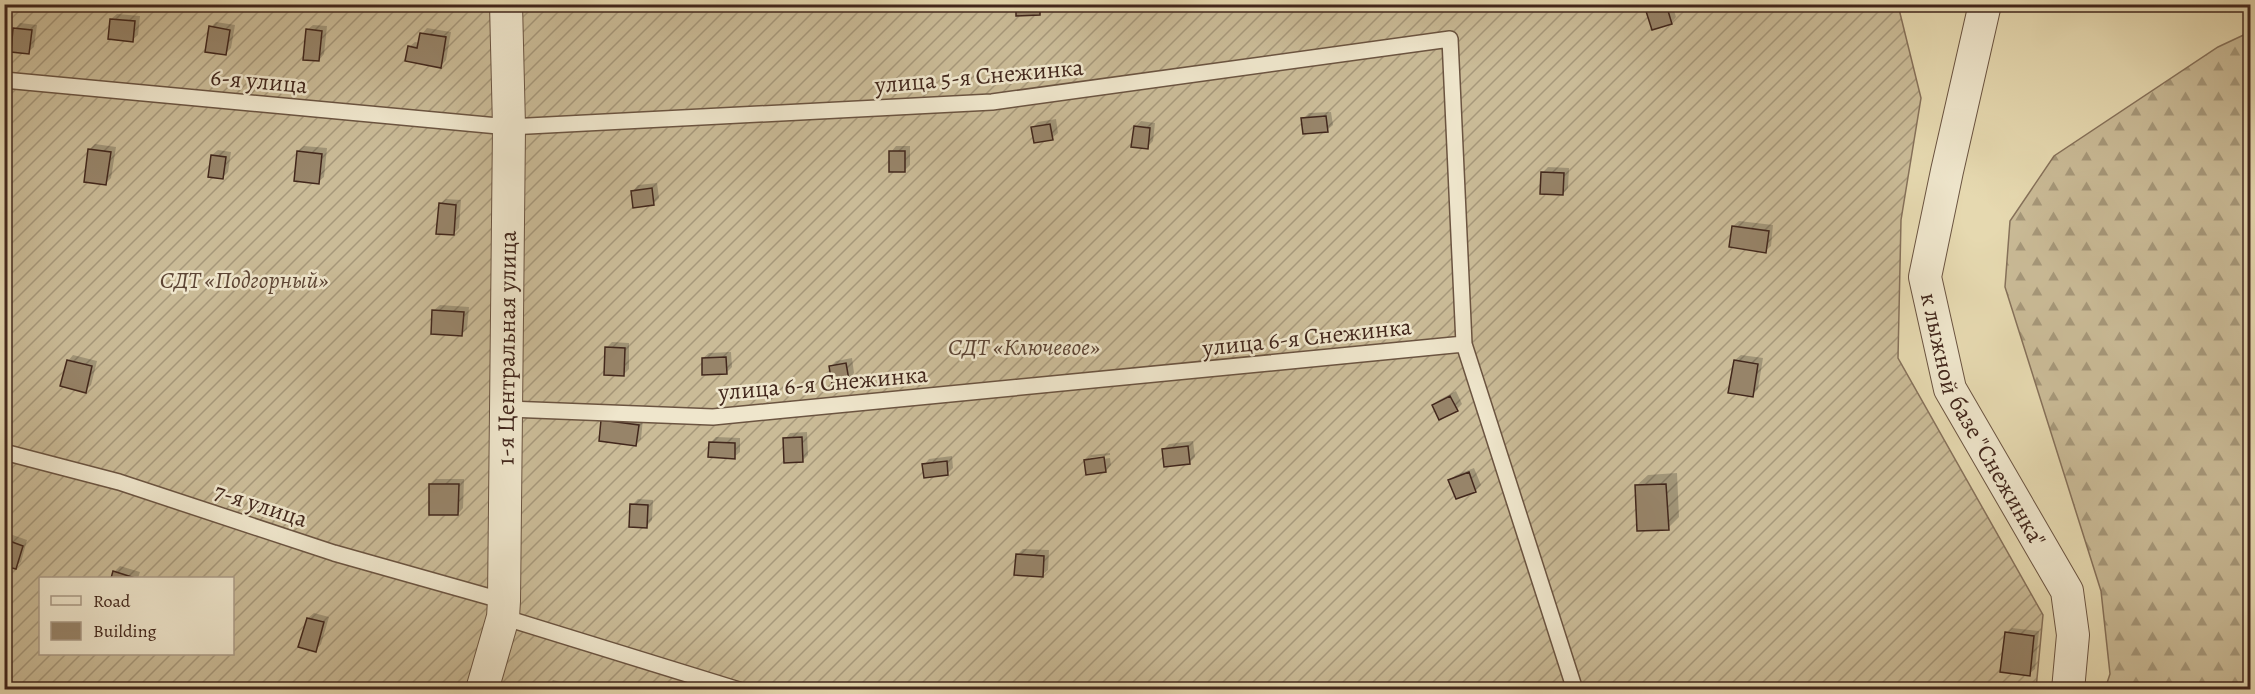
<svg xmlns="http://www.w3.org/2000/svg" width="2255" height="694" font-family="Alegreya,serif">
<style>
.forest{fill:url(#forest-firs);stroke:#86715a;stroke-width:1.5}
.garden{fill:url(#garden-furrows);stroke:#86715a;stroke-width:1.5;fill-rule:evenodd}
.shadow{fill:#0003}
.building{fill:#978469;stroke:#42271c;stroke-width:1.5}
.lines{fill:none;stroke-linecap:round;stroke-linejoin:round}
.lane-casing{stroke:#6b5441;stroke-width:18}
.street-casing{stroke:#6b5441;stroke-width:34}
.lane{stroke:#efe6cc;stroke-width:15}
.street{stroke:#efe6cc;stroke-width:32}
.labels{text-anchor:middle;stroke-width:5;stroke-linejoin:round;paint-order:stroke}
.street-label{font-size:24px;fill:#42271c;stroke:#efe6cc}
.park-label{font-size:24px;font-style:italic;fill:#5d4535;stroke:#efe6cc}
</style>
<defs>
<pattern id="forest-firs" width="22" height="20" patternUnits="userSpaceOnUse" patternTransform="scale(1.5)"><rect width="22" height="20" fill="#cabb97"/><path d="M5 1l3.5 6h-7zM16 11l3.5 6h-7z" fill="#a6987a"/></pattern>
<pattern id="garden-furrows" width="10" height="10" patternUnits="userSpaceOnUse" patternTransform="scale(1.5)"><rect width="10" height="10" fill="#cabb97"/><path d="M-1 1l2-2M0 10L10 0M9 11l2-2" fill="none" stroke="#a6987a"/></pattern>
</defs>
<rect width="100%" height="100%" fill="#e6d9b0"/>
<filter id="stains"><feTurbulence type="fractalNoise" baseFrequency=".00333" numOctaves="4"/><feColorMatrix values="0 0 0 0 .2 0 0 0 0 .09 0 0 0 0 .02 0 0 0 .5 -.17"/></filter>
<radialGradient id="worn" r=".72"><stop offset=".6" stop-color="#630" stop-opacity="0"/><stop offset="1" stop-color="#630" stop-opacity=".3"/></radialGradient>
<path class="forest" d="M2250,32V689H2105L2110,674L2101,591L2005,287L2010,221L2054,156L2218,47Z"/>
<path class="garden" d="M4,5H1898L1921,98L1901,220L1898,358L2043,615L2036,689H5ZM40,578H232V654H40Z"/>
<path class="shadow" d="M1017,4H1045V8L1040,13Z
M1650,4H1672L1676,17L1671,23L1647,8Z
M117,14L140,16L138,35L132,40L111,19Z
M216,22L235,25L231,48L225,54L211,27Z
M20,23L37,25L34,47L28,52L15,29Z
M313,25L327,26L324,54L319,60L307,30Z
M427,28L451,32L446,60L441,66L409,47L415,42L420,43L422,34Z
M1331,112L1333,125L1327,130L1303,119L1309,113Z
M1056,119L1058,133L1052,138L1032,128L1038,122Z
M1141,121L1155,123L1153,141L1147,147L1135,127Z
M4,137L10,138L4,162Z
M95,144L116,147L111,178L106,183L90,149Z
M304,146L327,148L324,177L318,182L298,151Z
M896,146H910V165L904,171L891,152Z
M218,150L231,152L228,172L223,177L212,155Z
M1548,167L1569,168L1568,188L1563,194L1543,172Z
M657,183L659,198L653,204L633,191L638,185Z
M446,199L461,200L459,228L453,234L440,204Z
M1739,221L1773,225L1771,246L1765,251L1733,226Z
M440,305L469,307L467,329L461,334L434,310Z
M612,342L629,343V369L624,374L606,348Z
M731,352L732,367L726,373L703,358L709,353Z
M73,355L97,361L91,385L85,391L68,361Z
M1741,355L1763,358L1758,389L1752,395L1735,360Z
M852,358L854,373L849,379L831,366L836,361Z
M1456,391L1462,404L1457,409L1433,405L1439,400Z
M608,415L643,419L641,439L635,444L603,421Z
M807,432L808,455L802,461L785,439L790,433Z
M716,437L740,438V452L734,457L710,443Z
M1193,441L1195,457L1189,463L1163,450L1169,444Z
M1110,453V455L1089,458V461L1110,458L1111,465L1106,471L1085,461L1091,455Z
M952,456L953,468L948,473L924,465L929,459Z
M1474,468L1481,485L1475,491L1450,480L1456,475Z
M1677,473L1679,517L1668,528L1636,486L1648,475Z
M436,479H464L463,508L458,514L431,484Z
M638,499L653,500L652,520L647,526L632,505Z
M7,533L27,540L21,562L15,567L4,564V536Z
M1023,549L1049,550L1048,570L1042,575L1017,555Z
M120,566L140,572L138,578H112L114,572Z
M314,613L329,617L321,644L316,650L308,618Z
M2012,628L2039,631L2035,669L2029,674L2007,633Z
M553,680L578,687L577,690H546Z"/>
<path class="building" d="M1016,4H1040V15L1016,16Z
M1656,4H1666L1672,24L1652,30L1645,8Z
M110,19L135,21L133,42L108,39Z
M209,26L230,30L226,55L205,52Z
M13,28L32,30L29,54L11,52Z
M306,29L322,31L319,61L303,60Z
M420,33L446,37L441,68L405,61L408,46L417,48Z
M1326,116L1328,132L1303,134L1301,118Z
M1050,124L1053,140L1034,143L1031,127Z
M1134,126L1150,128L1148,149L1131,147Z
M88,149L111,152L106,185L84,182Z
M297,151L322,154L319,184L294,181Z
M889,151H905V172H889Z
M211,155L226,157L223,179L208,177Z
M1541,172L1564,173L1563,195L1540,194Z
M652,188L654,205L633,208L631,191Z
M439,203L456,205L454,235L436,234Z
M1732,226L1769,231L1766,253L1729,247Z
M432,310L464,312L462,336L431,334Z
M605,347L625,348L624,376L604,375Z
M726,357L727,374L702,375V358Z
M67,360L92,366L86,393L60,386Z
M1734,360L1758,364L1753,397L1728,393Z
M846,363L849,380L832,384L829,366Z
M1450,396L1458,411L1439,420L1432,405Z
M601,420L639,425L636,446L599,441Z
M802,437L803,462L784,463L783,438Z
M709,442L735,443V459L708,457Z
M1188,446L1190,464L1164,467L1162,449Z
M1104,457L1106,472L1086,475L1084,460Z
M947,461L948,475L924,478L922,464Z
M1469,472L1476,492L1456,499L1448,480Z
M429,484H459L458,515H429Z
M1666,484L1669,530L1637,531L1635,485Z
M630,504L648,505L647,528L629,527Z
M4,539L23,546L16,569L4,566Z
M1016,554L1044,556L1043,577L1014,575Z
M113,571L135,578H111Z
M307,618L324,622L316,652L298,647Z
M2005,632L2034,636L2030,676L2000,672Z
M546,685L563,690H545Z"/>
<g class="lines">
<defs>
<path id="lane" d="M4,80L509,127L992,102L1450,39L1464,344L1575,690
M507,409L713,417L1464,344
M4,452L119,482L334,553L504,601
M503,617L739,690"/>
<g id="street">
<path id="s1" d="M1985,4L1947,171L1925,277L1950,389L2067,591L2073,635L2068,690"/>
<path id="s2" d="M482,690L503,617L504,601L509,127L506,4"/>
</g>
</defs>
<use href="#lane" class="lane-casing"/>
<use href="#street" class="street-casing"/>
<use href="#lane" class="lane"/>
<use href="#street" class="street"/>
</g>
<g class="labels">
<g class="street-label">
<text transform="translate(979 76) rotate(-5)" y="8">улица 5-я Снежинка</text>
<text transform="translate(259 81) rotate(5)" y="8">6-я улица</text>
<text transform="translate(1307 337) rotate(-6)" y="8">улица 6-я Снежинка</text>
<text dy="8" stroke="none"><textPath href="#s2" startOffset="345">1-я Центральная улица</textPath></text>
<text transform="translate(823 383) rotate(-5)" y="8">улица 6-я Снежинка</text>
<text dy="8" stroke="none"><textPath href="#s1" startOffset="435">к лыжной базе "Снежинка"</textPath></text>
<text transform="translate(261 505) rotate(18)" y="8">7-я улица</text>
</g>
<g class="park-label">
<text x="244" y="288">СДТ «Подгорный»</text>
<text x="1024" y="355">СДТ «Ключевое»</text>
</g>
</g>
<rect width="2255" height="694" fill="none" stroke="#e6d9b0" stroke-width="24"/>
<rect x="6" y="6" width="2243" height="682" fill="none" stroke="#42271c" stroke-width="3"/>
<rect x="12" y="12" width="2231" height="670" fill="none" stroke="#42271c" stroke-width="1.5"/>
<rect x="39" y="577" width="195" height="78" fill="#efe6cc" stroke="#aa9a86" stroke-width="1.5"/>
<rect x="51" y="596" width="30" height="9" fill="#efe6cc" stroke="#aa9a86" stroke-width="1.5"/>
<text x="93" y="607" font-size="18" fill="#42271c">Road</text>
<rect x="51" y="622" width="30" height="18" fill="#978469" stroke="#aa9a86" stroke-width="1.5"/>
<text x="93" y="637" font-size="18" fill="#42271c">Building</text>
<rect width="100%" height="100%" filter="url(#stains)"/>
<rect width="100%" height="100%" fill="url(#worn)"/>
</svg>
